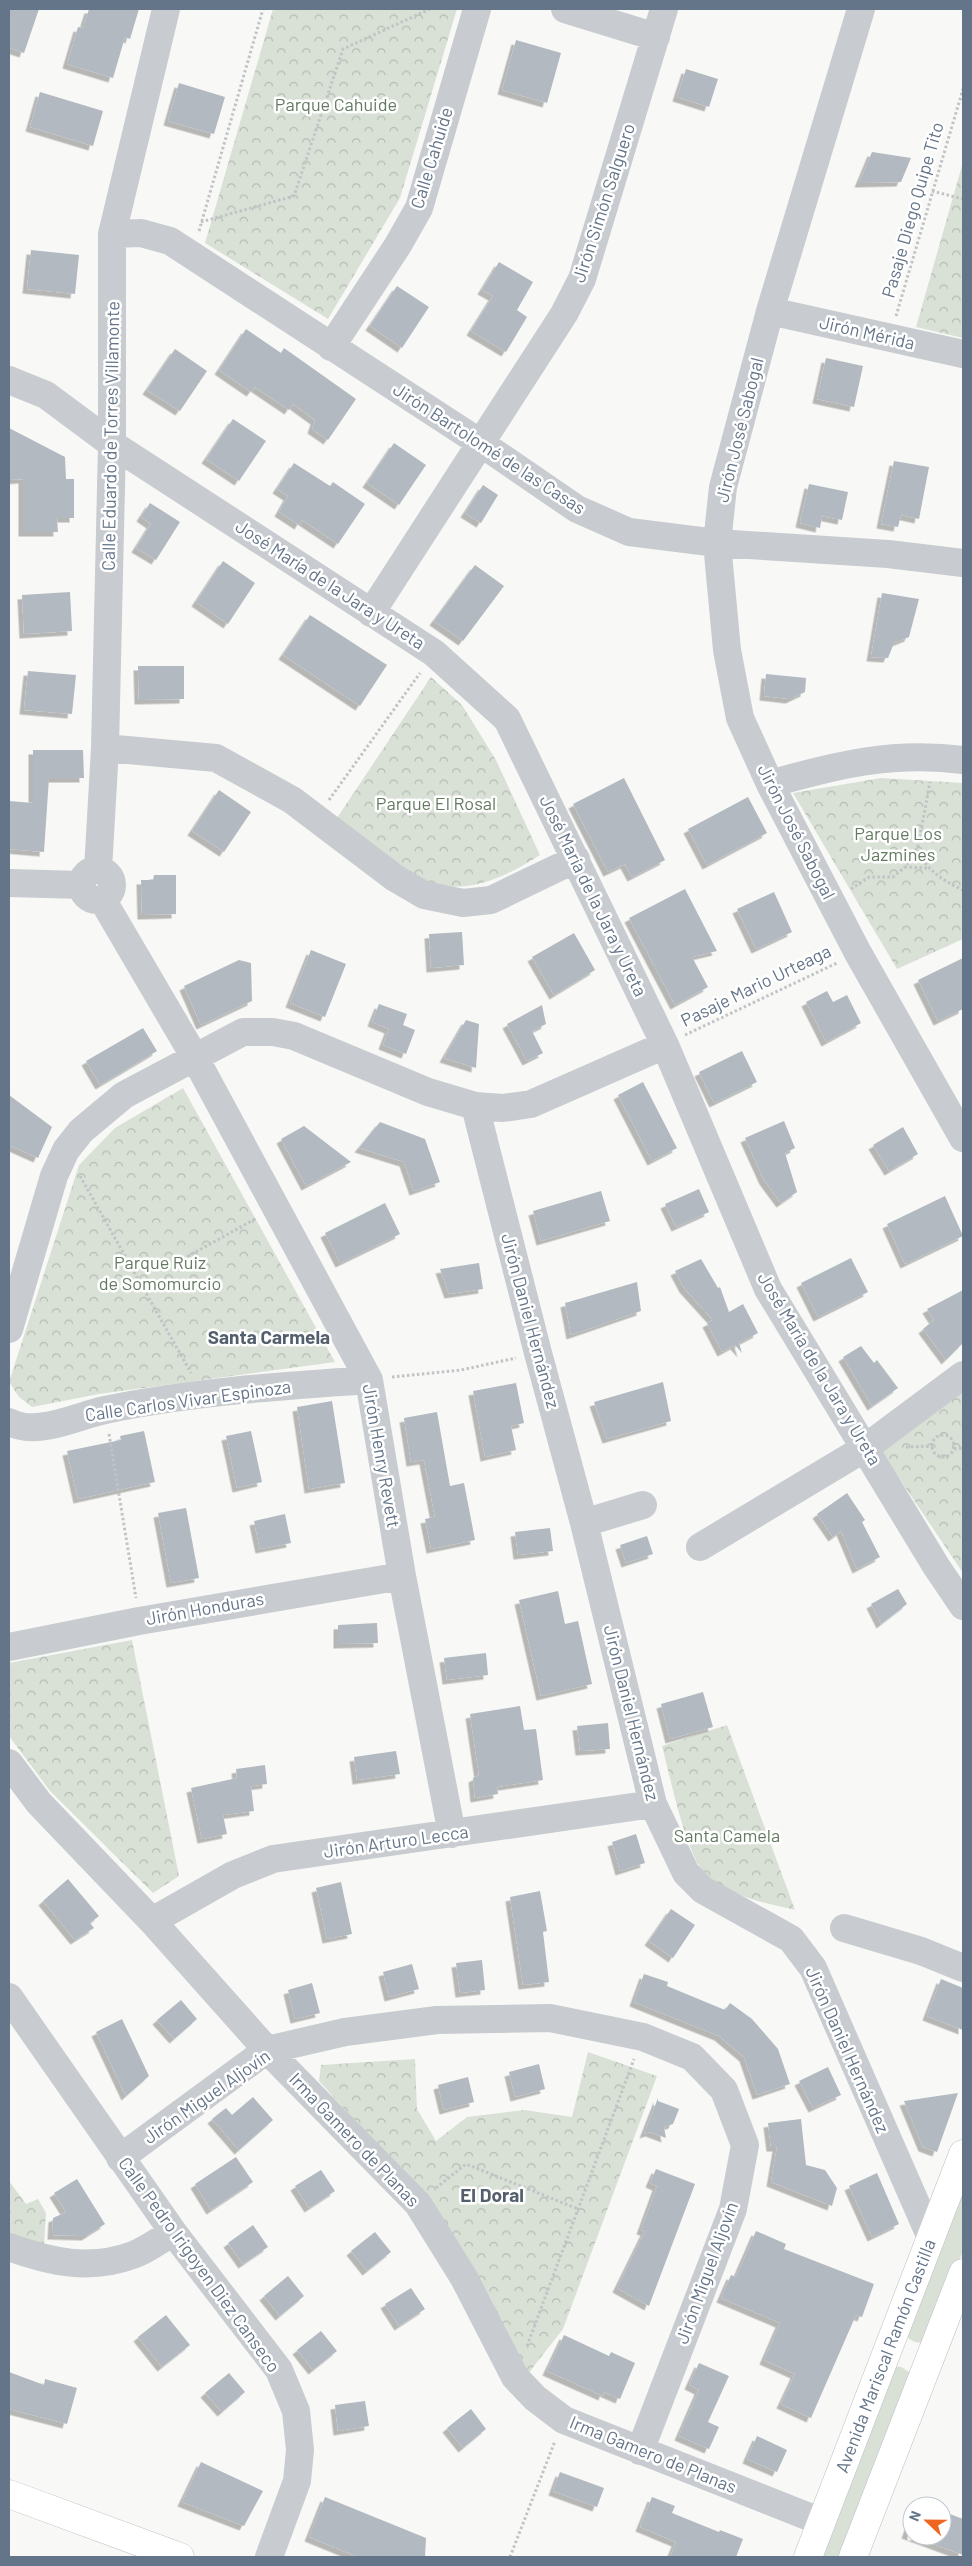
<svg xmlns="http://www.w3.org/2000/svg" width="972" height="2566" font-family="Barlow,sans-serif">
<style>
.grass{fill:#d9e1d6}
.park{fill:url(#park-crowns)}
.building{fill:#b2b9c0;filter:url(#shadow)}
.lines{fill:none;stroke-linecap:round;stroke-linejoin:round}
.major-casing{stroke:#bbbec3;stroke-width:29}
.path{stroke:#c1c3c6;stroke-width:3;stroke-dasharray:2.5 2.5;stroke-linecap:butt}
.minor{stroke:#c8cbcf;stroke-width:28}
.major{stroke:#fff;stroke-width:28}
.labels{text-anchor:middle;stroke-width:5;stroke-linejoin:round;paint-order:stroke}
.park-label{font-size:18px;fill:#637a61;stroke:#fff}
.street-label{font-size:18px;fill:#657589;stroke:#fff}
.neighbourhood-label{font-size:19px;font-weight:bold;fill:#545f6d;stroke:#fff}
</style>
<defs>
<pattern id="park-crowns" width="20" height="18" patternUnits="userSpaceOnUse" patternTransform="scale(1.25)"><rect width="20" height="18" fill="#d9e1d6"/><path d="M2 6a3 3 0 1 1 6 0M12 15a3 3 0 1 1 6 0" fill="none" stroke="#b4bbb3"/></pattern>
<filter id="shadow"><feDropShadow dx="-4.5" dy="4.5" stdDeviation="0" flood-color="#0004"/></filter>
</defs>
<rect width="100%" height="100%" fill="#f8f9f6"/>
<path class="grass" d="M963,2173V2251L928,2341C918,2346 909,2340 902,2332Z
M892,2366L901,2367L909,2372L910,2379L843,2557H818Z"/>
<path class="park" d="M273,9H457L400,198L328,319L205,243Z
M963,162V338L916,327Z
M431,677L462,705L496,760L540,855C497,883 452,901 403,872C382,860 357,834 337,818Z
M881,778L963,783V939L897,969L793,793Z
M183,1088L335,1362L99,1394L32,1407L19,1397L9,1382L79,1165L115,1128Z
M963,1384V1573L878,1447Z
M132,1640L179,1876L153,1893L50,1791L9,1736V1663Z
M727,1725L795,1910C765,1903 726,1896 704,1872C685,1851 670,1776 662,1746Z
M588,2052L657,2076L563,2329L524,2379L400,2170L319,2081L321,2065L415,2059L417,2109L436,2141L467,2117L525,2110L572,2117Z
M9,2181L26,2204L38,2199L46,2213L44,2245L9,2233Z"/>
<path class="building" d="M9,9H39L24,53L9,48Z
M89,9H139L130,39L125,37L113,78L67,64L78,27L83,28Z
M516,40L561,53L547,103L502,90Z
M686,69L718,79L709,107L677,97Z
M179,83L225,97L214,134L168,121Z
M40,92L103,111L93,146L30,127Z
M872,152L911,158L901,182L859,183Z
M31,250L79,255L75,294L27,289Z
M499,262L533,282L517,310L527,317L506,352L471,331L493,296L482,290Z
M397,286L429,307L402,348L370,326Z
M246,329L281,353L284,348L356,399L328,440L312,429L315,420L293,404L289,410L255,387L251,392L219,370Z
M175,349L207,371L180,411L147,390Z
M826,358L863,366L854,407L817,399Z
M233,419L266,441L239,481L206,459Z
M9,428L65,457L66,479H74V518H57L58,532H23V479L9,480Z
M394,443L426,465L399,505L367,483Z
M894,461L929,467L919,519L901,515L898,527L881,524Z
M294,463L330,486L333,482L365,504L338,544L302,520L299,525L279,512L288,496L277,489Z
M809,484L848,492L842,520L822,516L820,528L800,523Z
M483,485L498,495L481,523L465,513Z
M150,503L180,522L156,560L136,548L151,524L141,517Z
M223,561L255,583L228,624L196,602Z
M475,565L504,586L463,641L434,621Z
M70,592L72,631L24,634L22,595Z
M882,593L919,599L909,637L894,643L888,658L871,657Z
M310,615L387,665L360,706L283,655Z
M138,666H184V699L139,700Z
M28,671L76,675L72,714L24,710Z
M766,674L806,678L805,692L790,699L764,696Z
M33,750H83L84,778H49L44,852L9,849V801L33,803Z
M624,778L665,860L632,877L625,864L608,872L573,804Z
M219,790L251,812L224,852L192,831Z
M748,797L767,833L707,865L688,829Z
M154,875H176V914L142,915L141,880H153Z
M685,889L717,951L692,957L708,987L675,1005L629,918Z
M774,892L792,932L756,949L737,909Z
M462,932L464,965L431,968L429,934Z
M574,933L595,970L554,995L532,957Z
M311,950L346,964L325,1017L290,1003Z
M963,958V1009L938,1021L918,980Z
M239,960L251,963L252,1001L201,1025L184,986Z
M827,991L833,1002L847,995L861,1023L826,1042L806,1002Z
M379,1004L407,1014L403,1025L415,1030L406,1054L383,1045L389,1029L372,1022Z
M542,1005L546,1024L532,1031L543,1053L527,1061L507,1024Z
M466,1020L479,1024L476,1068L444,1058Z
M143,1028L157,1051L100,1085L86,1061Z
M742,1051L757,1082L714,1103L699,1072Z
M643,1082L677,1148L652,1161L618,1095Z
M9,1095L52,1127L38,1158L9,1145Z
M784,1121L795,1148L785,1153L797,1192L781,1203L764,1180L745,1138Z
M380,1122L425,1139L440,1182L414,1191L404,1162L359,1148Z
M304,1126L351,1162L306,1186L281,1139Z
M903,1127L918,1154L889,1171L873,1145Z
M699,1189L709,1212L676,1227L665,1204Z
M601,1191L610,1221L541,1241L533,1211Z
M945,1196L963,1236L905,1264L887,1224Z
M385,1203L400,1234L340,1263L325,1233Z
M851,1258L868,1292L818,1317L801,1283Z
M701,1259L718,1288L720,1287L729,1312L743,1304L758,1333L739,1343L742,1353L735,1345L722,1352L707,1323L713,1320L684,1288L675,1271Z
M479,1263L483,1289L449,1294L440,1269Z
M637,1282L641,1311L571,1335L565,1303Z
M963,1290V1343L946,1360L923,1329L934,1320L927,1309Z
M861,1346L874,1363L877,1360L898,1388L872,1406L843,1357Z
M663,1382L671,1421L607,1439L594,1402Z
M516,1383L524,1423L511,1426L516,1450L485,1457L473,1391Z
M332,1401L345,1483L309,1489L297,1407Z
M437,1412L450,1486L464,1483L475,1540L431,1549L425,1519L435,1517L424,1460L411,1462L404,1418Z
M144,1431L155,1482L78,1499L67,1451L121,1440L120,1436Z
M251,1431L262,1482L237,1488L226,1436Z
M847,1493L865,1520L862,1522L880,1557L857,1569L841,1531L833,1537L817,1514Z
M186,1508L199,1578L171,1583L158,1513Z
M285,1514L291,1543L260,1549L254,1521Z
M550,1528L553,1551L518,1555L515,1532Z
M647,1536L653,1554L626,1563L620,1545Z
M898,1589L907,1604L881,1624L871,1604Z
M558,1591L565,1624L578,1621L592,1684L541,1696L519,1600Z
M377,1623L378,1643L338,1644V1625Z
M486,1653L488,1675L447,1680L444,1658Z
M703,1692L713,1727L670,1739L661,1704Z
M520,1706L524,1730L536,1729L543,1780L497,1787L498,1794L475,1798L473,1778L479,1775L470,1714Z
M608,1723L610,1749L580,1751L577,1726Z
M396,1751L400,1774L357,1780L354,1757Z
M265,1765L267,1784L251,1786L254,1811L223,1815L227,1834L202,1839L191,1788L237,1778L236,1769Z
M636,1834L645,1863L620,1871L612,1842Z
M68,1879L99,1916L90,1923L94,1928L75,1940L43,1901Z
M341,1882L352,1934L327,1939L316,1888Z
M540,1891L547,1931L543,1932L549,1982L523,1985L510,1897Z
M671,1909L695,1925L673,1958L649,1941Z
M482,1960L485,1990L460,1993L456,1963Z
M412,1964L419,1989L389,1997L383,1972Z
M644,1974L668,1982L667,1986L725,2010L730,2003L752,2019L778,2049L790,2084L757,2095L744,2057L719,2036L634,2002Z
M941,1979L963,1988V2030L927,2016Z
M312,1983L320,2013L295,2019L288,1990Z
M181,2000L197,2019L174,2039L157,2020Z
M122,2019L149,2076L126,2096L96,2032Z
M539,2064L545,2089L515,2097L509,2072Z
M828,2067L841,2095L813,2108L799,2081Z
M468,2077L474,2102L444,2110L438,2085Z
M958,2093L937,2152L923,2147L904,2101Z
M253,2097L273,2120L239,2150L212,2119L226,2108L232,2115Z
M658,2098V2101L679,2109L673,2124L664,2127L666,2138L650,2132L644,2134Z
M801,2119L806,2165L825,2170L837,2188L832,2206L771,2182L777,2147H771L768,2123Z
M236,2157L253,2182L211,2210L195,2184Z
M656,2169L695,2184L649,2306L617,2288L645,2231L641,2230L657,2186L650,2183Z
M321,2170L335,2191L309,2208L295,2186Z
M877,2173L899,2224L872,2237L849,2186Z
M77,2179L105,2224L86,2236L52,2235L53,2218L66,2212L54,2193Z
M253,2225L268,2247L243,2264L228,2243Z
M756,2231L786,2244L784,2249L874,2284L862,2317L856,2315L811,2418L781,2404L795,2374L764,2360L780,2323L721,2298L731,2275L736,2277Z
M375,2232L391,2252L367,2271L351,2251Z
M288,2276L304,2296L280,2316L264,2296Z
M411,2288L425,2309L399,2326L385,2304Z
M166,2315L190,2345L162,2367L138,2337Z
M321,2331L337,2351L313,2370L297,2350Z
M564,2335L609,2356L611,2352L635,2363L620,2399L604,2392L603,2396L547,2371Z
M699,2363L729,2376L708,2422L719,2427L709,2449L679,2436L699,2390L689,2385Z
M9,2372L44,2385L45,2379L77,2388L67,2424L9,2409Z
M229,2373L245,2392L222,2412L205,2393Z
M365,2401L369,2426L338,2431L335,2405Z
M471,2409L486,2429L463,2448L447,2428Z
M757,2436L787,2450L777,2472L747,2459Z
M201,2462L263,2491L244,2526L182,2502Z
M560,2472L604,2488L597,2507L553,2491Z
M325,2497L426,2538L425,2557H358L309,2537Z
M652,2497L675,2506L672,2513L719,2532L720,2530L743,2539L736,2557H670L676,2542L640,2527Z
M942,2511L963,2519V2555L906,2534L912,2517V2536H942Z"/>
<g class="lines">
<defs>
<path id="major" d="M9,2494L180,2557
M808,2557L963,2154
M853,2557L963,2273"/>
</defs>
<use href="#major" class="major-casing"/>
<path class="path" d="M932,191L963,199
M201,222L294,196L343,49L430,9
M199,231L263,9
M896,316L963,89
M329,800L420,673
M917,852L930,782
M927,868L905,867L917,852C929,871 943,881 963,890
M851,889L869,877H893L905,867
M685,1035L837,963
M80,1176L191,1373
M174,1264L257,1218
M392,1377L461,1370L516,1358
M109,1434L136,1598
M932 1446a11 11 0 1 1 22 0a11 11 0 1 1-22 0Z
M906,1447L933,1446
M954,1449L963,1448
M436,2188L466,2164L578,2209
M527,2346L634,2059
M510,2557L555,2441"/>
<path class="minor" d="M565,9L656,37
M861,9L770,311L723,487L717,543L727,650L740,718L770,784L858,953L963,1138
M112,234L141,233L170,241L482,444L577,509L629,532L717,543L888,554L963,563
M770,311L963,354
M331,347L398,245L419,208L477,9
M9,380L46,395L112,444L434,653L507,719L665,1045L768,1289L936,1566L963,1606
M371,613L564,314L582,279L664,9
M105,748L216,758L292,800L395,878L424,895L463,903L491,900L576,859
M770,784C836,765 893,751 963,760
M98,870L105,748L112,444V234L166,9
M82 885a15 15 0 1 1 30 0a15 15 0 1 1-30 0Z
M9,883L82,885
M102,899L194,1056L369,1380L402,1576L452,1834
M475,1106L538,1353L584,1523L653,1804L686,1873L703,1890L791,1939L813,1968L931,2238
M9,1329L54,1176L66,1150L81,1131L124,1095L243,1032H273L294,1036L428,1092L475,1106L503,1108L531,1104L665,1045
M9,1422C37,1437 76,1416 105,1410C191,1392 281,1386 369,1380
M584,1523L643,1505
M700,1547L865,1448L963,1375
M9,1647L139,1621L402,1576
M9,1763L39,1803L152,1921L267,2050L418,2204L464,2278L515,2377L535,2398L564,2420L822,2522
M152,1921L233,1875L273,1859L653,1804
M844,1928L921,1951L963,1968
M9,1997L173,2232L279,2370L296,2411L300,2450L297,2481L269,2557
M120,2158L267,2050L345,2032L437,2020L550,2018L643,2037L692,2057L724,2090L745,2145L733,2209L640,2451
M9,2247C50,2262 90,2271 133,2255C147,2250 160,2240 173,2232"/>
<use href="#major" class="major"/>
</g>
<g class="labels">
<g class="park-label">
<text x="336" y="111">Parque Cahuide</text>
<text x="436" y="810">Parque El Rosal</text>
<text x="898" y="840">Parque Los<tspan x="898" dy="21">Jazmines</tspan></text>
<text x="160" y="1269">Parque Ruiz<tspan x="160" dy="21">de Somomurcio</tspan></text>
<text x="727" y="1842">Santa Camela</text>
</g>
<g class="street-label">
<text transform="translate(432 158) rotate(-73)" y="6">Calle Cahuide</text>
<text transform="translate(604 203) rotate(-72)" y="6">Jirón Simón Salguero</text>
<text transform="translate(913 210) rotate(-74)" y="6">Pasaje Diego Quipe Tito</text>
<text transform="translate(867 333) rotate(13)" y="6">Jirón Mérida</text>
<text transform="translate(740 430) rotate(-76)" y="6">Jirón José Sabogal</text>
<text transform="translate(111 436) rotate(-89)" y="6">Calle Eduardo de Torres Villamonte</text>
<text transform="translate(489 449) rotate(33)" y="6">Jirón Bartolomé de las Casas</text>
<text transform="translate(330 585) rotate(33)" y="6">José María de la Jara y Ureta</text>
<text transform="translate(796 832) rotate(63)" y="6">Jirón José Sabogal</text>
<text transform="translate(593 896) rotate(64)" y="6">José María de la Jara y Ureta</text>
<text transform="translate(756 986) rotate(-26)" y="6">Pasaje Mario Urteaga</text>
<text transform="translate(530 1321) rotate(75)" y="6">Jirón Daniel Hernández</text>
<text transform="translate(819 1369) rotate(59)" y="6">José María de la Jara y Ureta</text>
<text transform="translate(188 1401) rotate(-8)" y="6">Calle Carlos Vivar Espinoza</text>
<text transform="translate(381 1456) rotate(80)" y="6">Jirón Henry Revett</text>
<text transform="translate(205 1609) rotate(-10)" y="6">Jirón Honduras</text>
<text transform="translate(631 1713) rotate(76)" y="6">Jirón Daniel Hernández</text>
<text transform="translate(396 1842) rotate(-8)" y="6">Jirón Arturo Lecca</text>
<text transform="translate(847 2050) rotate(66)" y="6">Jirón Daniel Hernández</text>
<text transform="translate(207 2097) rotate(-35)" y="6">Jirón Miguel Aljovín</text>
<text transform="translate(354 2140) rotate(46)" y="6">Irma Gamero de Planas</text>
<text transform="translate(199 2265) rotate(54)" y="6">Calle Pedro Irigoyen Diez Canseco</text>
<text transform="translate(707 2273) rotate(-70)" y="6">Jirón Miguel Aljovín</text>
<text transform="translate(886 2356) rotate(-69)" y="6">Avenida Mariscal Ramón Castilla</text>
<text transform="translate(653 2455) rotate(22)" y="6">Irma Gamero de Planas</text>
</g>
<g class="neighbourhood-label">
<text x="269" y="1344">Santa Carmela</text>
<text x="492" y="2202">El Doral</text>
</g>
</g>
<rect width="972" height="2566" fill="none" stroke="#657589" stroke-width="20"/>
<g transform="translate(927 2521) rotate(292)"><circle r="24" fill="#ffffff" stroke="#c1c8d0"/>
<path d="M0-4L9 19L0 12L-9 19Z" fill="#ef6620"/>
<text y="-8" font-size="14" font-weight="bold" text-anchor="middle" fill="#657589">N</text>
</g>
</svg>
